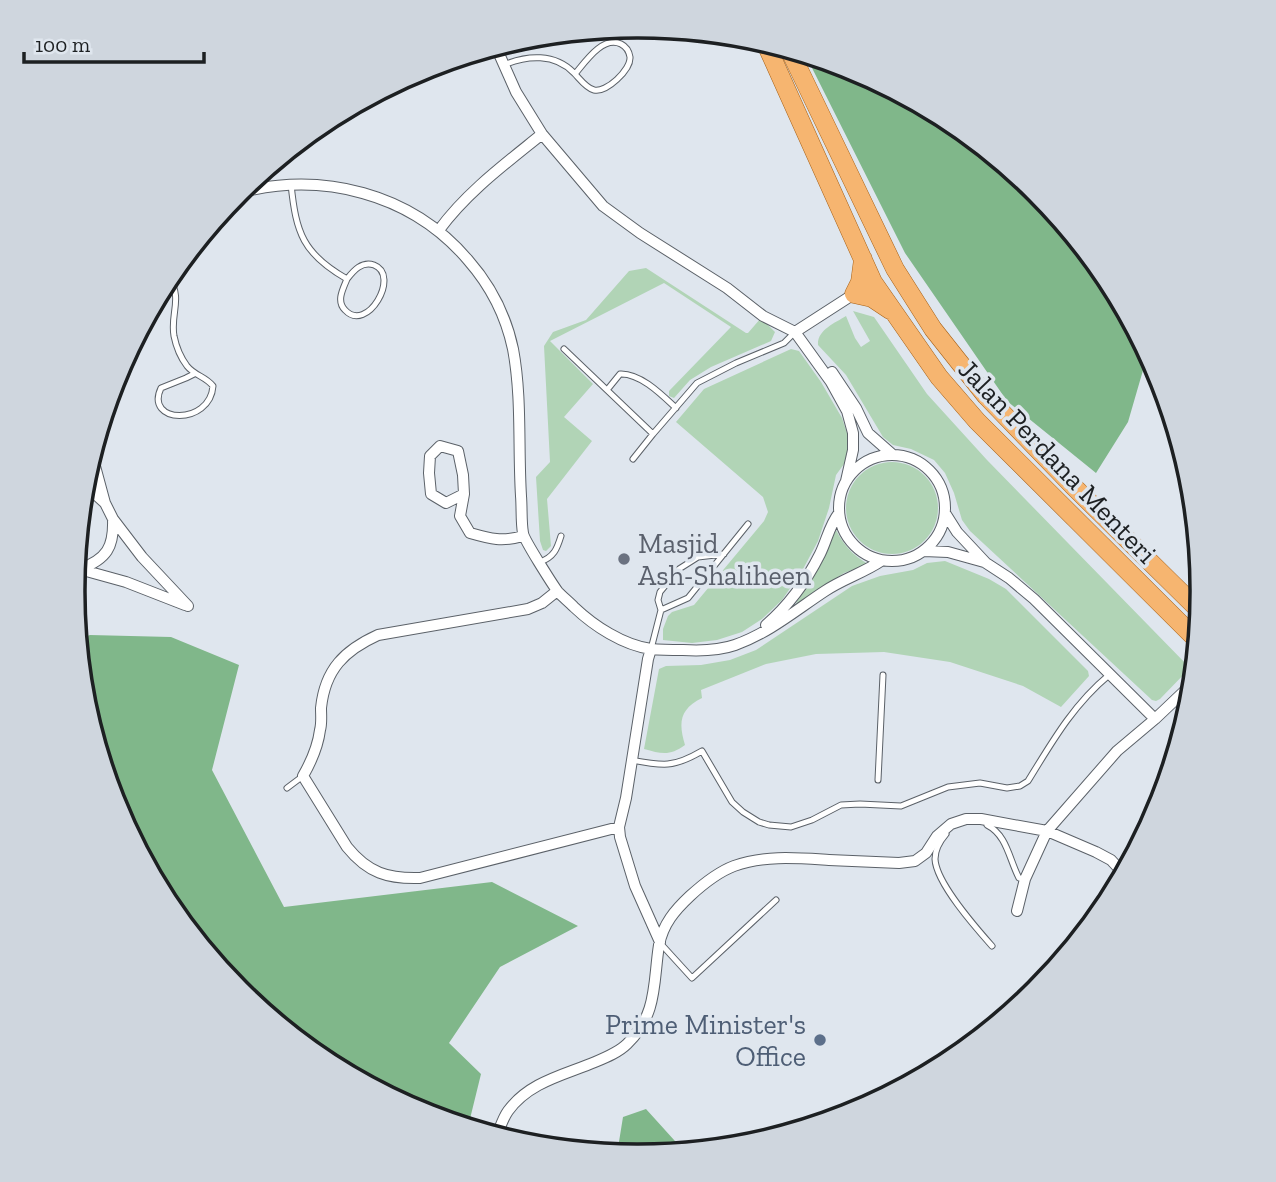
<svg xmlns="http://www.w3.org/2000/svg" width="1276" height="1182" font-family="'Zilla Slab',serif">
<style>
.green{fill:#b1d4b6}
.forest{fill:#80b78a}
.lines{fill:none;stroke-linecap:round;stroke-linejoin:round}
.service-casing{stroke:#5b6168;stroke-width:7}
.minor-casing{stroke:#5b6168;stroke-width:12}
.primary-casing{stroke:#a66016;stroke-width:19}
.service{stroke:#fff;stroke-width:5}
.minor{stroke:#fff;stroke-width:10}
.primary{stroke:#f6b570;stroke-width:18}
.worship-dot{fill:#6b7280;stroke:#dfe6ee;stroke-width:2.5}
.service-dot{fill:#5c6f8a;stroke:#dfe6ee;stroke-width:2.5}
.labels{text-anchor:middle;stroke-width:7;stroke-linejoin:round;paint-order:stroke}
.street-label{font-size:28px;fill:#1d2022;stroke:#dfe6ee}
.worship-label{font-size:28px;fill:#5b616d;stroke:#dfe6ee;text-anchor:start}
.service-label{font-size:28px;fill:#4e5e75;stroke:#dfe6ee;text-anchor:end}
.rim{fill:none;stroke:#1d2022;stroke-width:3.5}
</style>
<rect width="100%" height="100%" fill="#dfe6ee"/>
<path class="green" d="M646,268L746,333H748L761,318L775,332L771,341L711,367L690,380L674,398L669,396V391L731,327L664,283L550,341L593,384L564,417L592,441L547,499L551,546L546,551L543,550L540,541L536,477L550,462L544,346L553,332L586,320L629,271Z
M853,311L874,317L927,394L987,460L1190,668L1160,699L1156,701L1152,700L970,531L962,520L954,493L945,473L934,460L911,449L893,445L883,437L846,375L818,345C817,330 835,323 846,316L855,338L861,347L870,341Z
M791,349L799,351L821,382L842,418L848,436L847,455L844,464L836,475L829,508L818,541L802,571L782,600L762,619L742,632L717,640L692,643L663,640V629L668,616L672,612L694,605L764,521L768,512L763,497L676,422L704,389Z
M846 508a46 46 0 1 1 92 0a46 46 0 1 1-92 0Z
M836,530C844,545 852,555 868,564L844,573L795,605L821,564Z
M945,561L989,579L1006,589L1088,671L1089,676L1061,707L1023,686L950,662L884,652L816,654L766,664L701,690L702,698C680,709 678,722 685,745C670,756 662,754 644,749L659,669L666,666L701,665L730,660L756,650L852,586L880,576L913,570L927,563Z"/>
<path class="forest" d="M807,55L854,69L952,122L1038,192L1108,278L1148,353L1128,422L1096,473L1007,401L905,253L808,60Z
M90,635L171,637L239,665L212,770L284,907L492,882L578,926L500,967L449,1043L481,1074L468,1127L422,1113L324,1060L238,990L168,904L116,807L84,701L78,639Z
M646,1109L684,1151L638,1156L617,1154L623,1117Z"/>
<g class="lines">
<defs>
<path id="service" d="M504,65C527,55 555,53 574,73C580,79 586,88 594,90C606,93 631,70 630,57C629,51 627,47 621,44C603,35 585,62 575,74
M291,184C296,233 303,254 347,279C354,270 362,261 374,265C401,275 367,334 345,310C336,301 343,289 347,279
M169,277C183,300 170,313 174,336C176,346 181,358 187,366C195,376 205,376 213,386C210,426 144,424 161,388L186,378L194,374
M564,349L653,434
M607,390L620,374C640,373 661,394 676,408
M633,459L653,434L697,383L736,363L784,343L795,332
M540,562C554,557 557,549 561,536
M661,610L658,600L660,592L679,569L698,557L724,554
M651,649L661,610L688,598L748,524
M631,760C663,766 673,768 702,751L732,802L743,812L759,822L769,825L791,827L812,820L841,805L860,804L901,806L948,787L980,783L1007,788L1020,786L1028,781C1052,742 1073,705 1109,675
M878,780L883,675
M287,788L303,776
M987,825C1007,835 1009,859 1019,878L1025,879
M946,834C940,841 935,850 935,859C936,883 976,928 992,946
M661,944L692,978L776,900"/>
<path id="minor" d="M496,47L516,92L542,134L603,206L640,233L727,288L763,316L795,332L831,382L847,411L853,433V450L846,481
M238,193C322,171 411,193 468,260C490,285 506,316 513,349C522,397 518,447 521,496C522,508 521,522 523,533C524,540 553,585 558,592C563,597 569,602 574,607C594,626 623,645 651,649C662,650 673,650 683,650C701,651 718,651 735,645C769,633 796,610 825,591C843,579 863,573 881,561
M439,230C467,192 505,164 542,134
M795,332L857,292
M832,372L856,408L868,433L893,455
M839 508a53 53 0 1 1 106 0a53 53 0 1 1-106 0Z
M92,455L105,503
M83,489L94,493L105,503L113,519L142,557L188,606
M464,494L446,503L431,494L429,473L430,456L440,446L458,451L463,475L464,494L460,516L470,533C491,539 502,542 523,536
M945,513L957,532L986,563L1009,578L1034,599L1155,719
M924,551L948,552L984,562
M79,569L126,582L185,605
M80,569C107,559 114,547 113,519
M557,591L542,603L528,609L378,635C345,650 325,669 321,708C321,715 322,723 320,730C318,746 311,762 303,776L347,847C368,873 388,879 420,878L619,827
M766,625C788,606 807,580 820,554C827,540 829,526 839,513
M651,649L648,659L626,798L619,827L620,837L635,886L660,942
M1017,911L1025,879L1047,831L1117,751L1155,719L1194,682
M497,1135C500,1128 503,1118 508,1111C529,1082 564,1075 595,1062C607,1057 619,1052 627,1044C658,1014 653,983 659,945C663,924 675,910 690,896C702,885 718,872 734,866C765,855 797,858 829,860C852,861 876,862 899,863L915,861L926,853L937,836L951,824L966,819H981L1047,831L1096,852L1111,860L1124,874"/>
<path id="primary" d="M765,42L873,282L939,377L977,421L1198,641
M789,49L895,269L933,329L986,396L1072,485L1201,612
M863,259L860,282L854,294L872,298L890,310"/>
</defs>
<use href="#service" class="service-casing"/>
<use href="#minor" class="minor-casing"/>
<use href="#primary" class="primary-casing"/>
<use href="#service" class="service"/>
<use href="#minor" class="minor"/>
<use href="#primary" class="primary"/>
</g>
<circle class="worship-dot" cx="624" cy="559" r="7"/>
<circle class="service-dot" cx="820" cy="1040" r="7"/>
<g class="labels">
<g class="street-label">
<text transform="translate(1058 461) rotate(46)" y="10">Jalan Perdana Menteri</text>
</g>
<g class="worship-label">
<text x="638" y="553">Masjid<tspan x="638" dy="32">Ash-Shaliheen</tspan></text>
</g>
<g class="service-label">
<text x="806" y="1034">Prime Minister's<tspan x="806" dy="32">Office</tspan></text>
</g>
</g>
<path d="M0 0H1276V1182H0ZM637 38H638A552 552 0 0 1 1190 590V592A552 552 0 0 1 638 1144H637A552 552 0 0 1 85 592V590A552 552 0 0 1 637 38Z" fill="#cfd6de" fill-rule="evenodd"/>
<path class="rim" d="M637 38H638A552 552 0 0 1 1190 590V592A552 552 0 0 1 638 1144H637A552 552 0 0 1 85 592V590A552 552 0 0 1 637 38Z"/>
<path d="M24 52v10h180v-10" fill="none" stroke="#1d2022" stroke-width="3.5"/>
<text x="35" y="52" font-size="21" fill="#1d2022" stroke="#dfe6ee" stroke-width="5" paint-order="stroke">100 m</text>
</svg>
